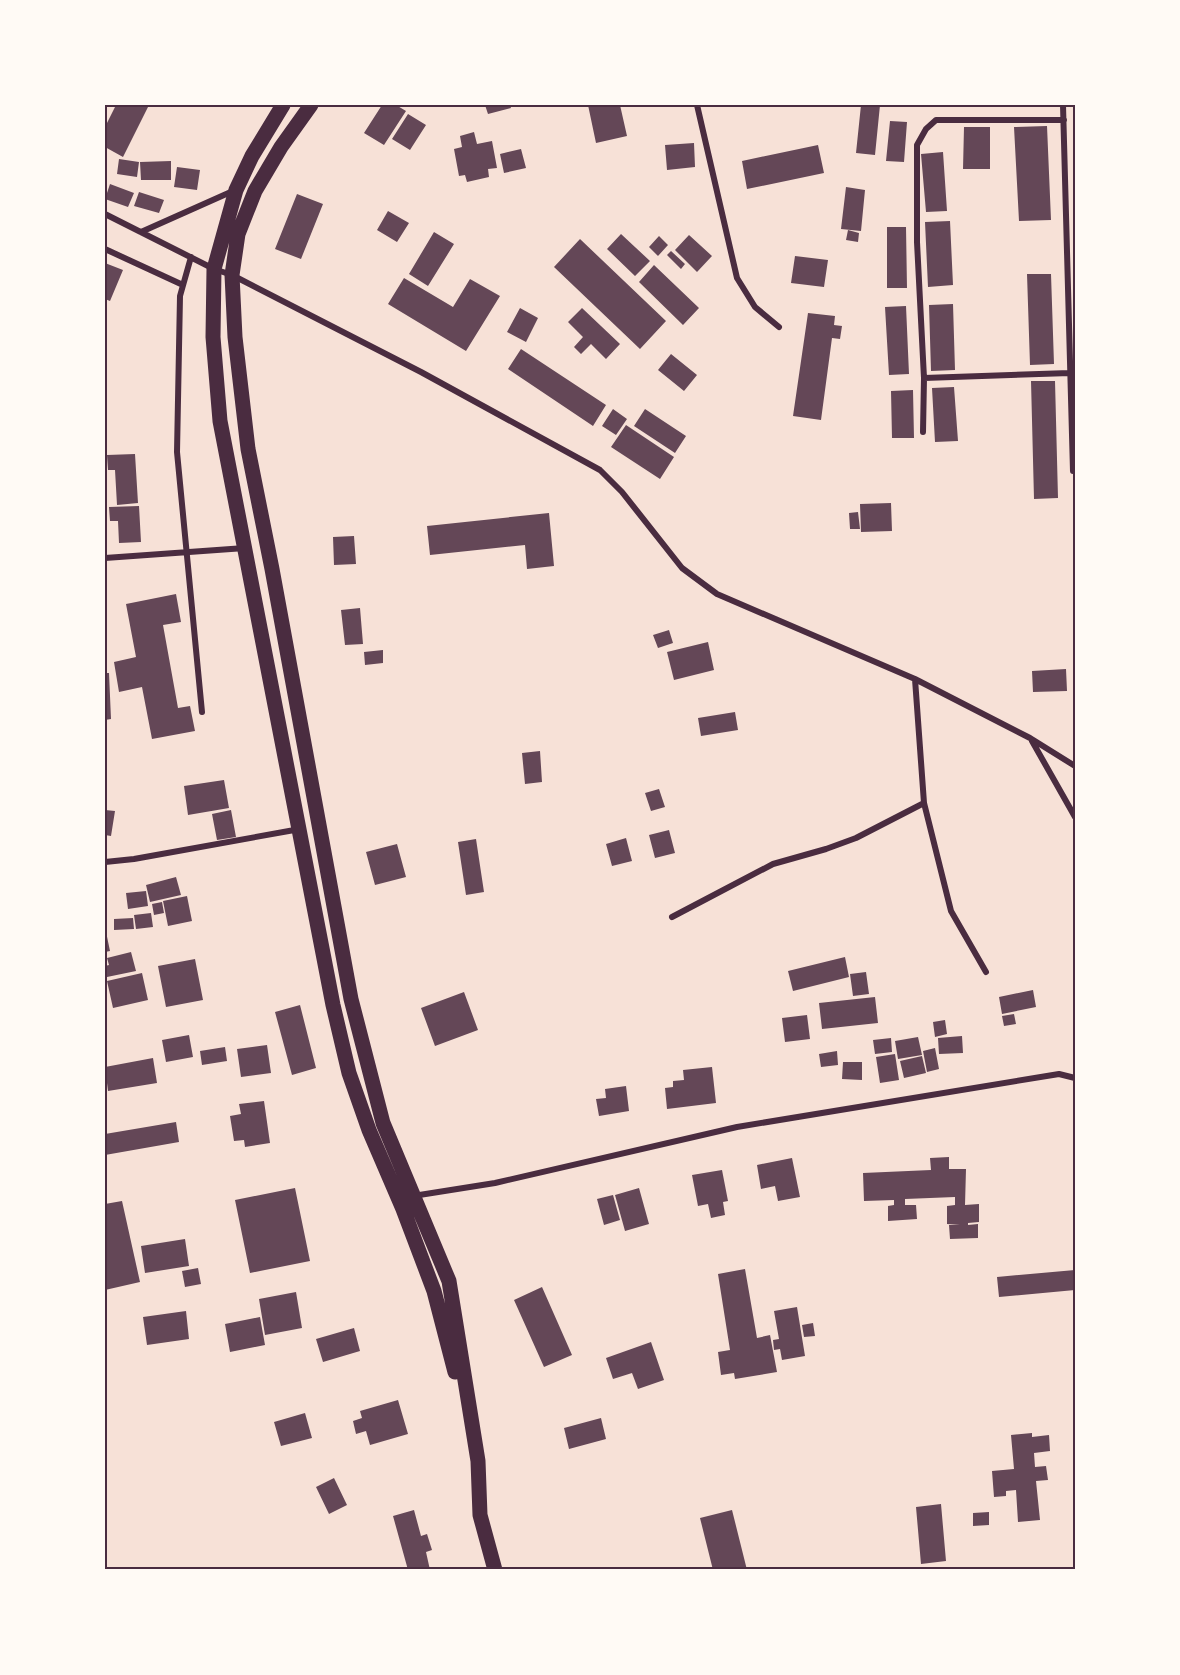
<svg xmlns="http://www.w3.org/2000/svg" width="1180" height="1675" font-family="Raleway,sans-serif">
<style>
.building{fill:#644757}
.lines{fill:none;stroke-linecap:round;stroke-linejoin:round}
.minor{stroke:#4a2c40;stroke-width:6}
.primary{stroke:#4a2c40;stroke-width:15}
.neatline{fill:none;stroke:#4a2c40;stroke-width:2}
</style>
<rect width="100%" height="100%" fill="#f7e1d7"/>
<path class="building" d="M116,105H149L123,157L105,147V127Z
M382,105H396L406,111L384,145L364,133Z
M485,105H510L511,108L488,114Z
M588,105H620L627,136L596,143Z
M861,105H880L875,155L856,153Z
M408,114L426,125L410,150L392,139Z
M890,121L907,122L904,162L886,161Z
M1047,126L1051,220L1019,221L1014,127Z
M964,127H990V169H963Z
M474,132L477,144L492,141L497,168L488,169L489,177L467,182L465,175L459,176L454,149L462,147L460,136Z
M694,143L695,167L667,170L665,145Z
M818,145L824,173L747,189L742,161Z
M521,149L526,168L504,173L500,154Z
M943,152L947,211L926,212L921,154Z
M119,159L139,162L137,177L117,174Z
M171,161V180H141L140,162Z
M177,167L200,170L197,190L174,187Z
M110,184L134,193L128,207L105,199Z
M846,187L865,190L861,231L841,229Z
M139,192L164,200L159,213L134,206Z
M297,194L323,204L301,259L275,249Z
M388,211L409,223L397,242L377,230Z
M950,221L953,285L928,287L925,222Z
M887,227H906L907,288H887Z
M848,230L859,233L858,242L846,240Z
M434,232L454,244L428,286L409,274Z
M621,234L650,261L635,276L607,249Z
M689,235L712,256L697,272L675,250Z
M659,236L668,245L658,256L649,247Z
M580,239L666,321L640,349L554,267Z
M671,251L685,264L681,269L667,255Z
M795,256L828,260L824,287L791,283Z
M105,263L123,270L110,301L105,299Z
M654,265L699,308L683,325L639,282Z
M1027,274H1051L1054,364L1030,365Z
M404,278L453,307L470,279L500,296L466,351L388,304Z
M953,304L955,370L931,371L929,305Z
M906,306L909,374L889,375L885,307Z
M520,308L538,318L526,342L507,332Z
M582,308L620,344L606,359L591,344L581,354L574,347L583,337L568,322Z
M808,313L835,316L834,325L842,326L840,339L832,338L821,420L793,416Z
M521,349L606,405L593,426L508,369Z
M671,354L697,375L684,391L658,370Z
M1031,381H1055L1058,498L1034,499Z
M954,387L958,441L935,442L932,388Z
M913,390L914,438H892L891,391Z
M613,409L627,419L616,435L602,426Z
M645,409L686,436L675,453L634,426Z
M626,425L674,457L660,479L611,447Z
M135,454L138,503L117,505L115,470H108L107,455Z
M891,503L892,531L861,532L860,504Z
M139,506L141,542L119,543L118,521H110L109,507Z
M858,512L860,529H850L849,513Z
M549,513L554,566L527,569L525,545L430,555L427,526Z
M354,536L356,564L334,565L333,537Z
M176,594L181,622L163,625L178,708L190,706L195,731L152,739L142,687L119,692L114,662L136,657L126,604Z
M360,608L363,644L345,645L341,610Z
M669,630L673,643L658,648L653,635Z
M708,642L714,670L674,680L667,652Z
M383,650V663L365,665L364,652Z
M1066,669L1067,691L1033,692L1032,671Z
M105,673H109L111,719L105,720Z
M735,712L738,730L701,736L698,718Z
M540,751L542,782L525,784L522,753Z
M224,780L229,808L188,815L184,786Z
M659,789L665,807L651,811L645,793Z
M105,810L115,811L111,836L105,835Z
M231,810L236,837L217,840L212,814Z
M669,830L675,853L655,858L649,835Z
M626,838L632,861L612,866L606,844Z
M476,839L484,892L466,895L458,842Z
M397,844L406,877L375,885L366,852Z
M176,877L181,895L150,902L146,885Z
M146,891L148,906L128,909L126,893Z
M187,896L192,921L168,926L163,901Z
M162,902L164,913L154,915L152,904Z
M151,913L153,927L136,929L134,915Z
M133,918L134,929L114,930V919Z
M105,927L110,951L105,952Z
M131,952L136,971L107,977L105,966L109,965L107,958Z
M845,957L849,977L793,991L788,971Z
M195,959L203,1000L166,1007L158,966Z
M866,972L869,994L853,996L850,974Z
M142,973L148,1000L113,1008L107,981Z
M1033,990L1036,1007L1002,1014L999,997Z
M464,992L478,1030L435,1046L421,1008Z
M875,997L878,1023L822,1029L819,1003Z
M300,1005L316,1068L292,1075L275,1012Z
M1014,1014L1016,1024L1004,1026L1002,1016Z
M807,1015L810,1039L785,1042L782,1018Z
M945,1020L947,1034L935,1037L933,1022Z
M189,1035L193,1057L166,1062L162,1040Z
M962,1036L963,1053L939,1054L938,1038Z
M918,1037L922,1055L898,1059L895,1041Z
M891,1038L892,1052L875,1054L873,1040Z
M267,1045L271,1073L241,1077L237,1049Z
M225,1047L227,1061L202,1065L200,1051Z
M935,1048L939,1069L927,1072L923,1051Z
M837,1051L838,1065L821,1067L819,1054Z
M895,1054L899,1080L880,1083L876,1057Z
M922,1056L926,1073L904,1078L900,1061Z
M153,1058L157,1083L108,1091L105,1067Z
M843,1062H862V1080L842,1079Z
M712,1067L716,1103L667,1109L665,1088L673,1087V1081L684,1080L683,1070Z
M626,1086L629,1111L599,1116L596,1099L606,1098L605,1089Z
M264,1101L270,1143L245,1147L244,1140L234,1141L230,1116L241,1114L239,1104Z
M176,1122L179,1142L105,1155V1134Z
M949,1157V1169H966L965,1205L979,1204V1222L968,1223V1225L978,1224V1238L950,1239L949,1225H960L947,1224V1206L955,1205V1197L905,1199V1205H916L917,1219L888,1221V1206L894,1205V1200L864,1201L863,1173L931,1170L930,1158Z
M792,1158L800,1197L778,1201L775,1186L761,1189L757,1165Z
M722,1170L728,1201L723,1202L725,1215L711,1218L708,1204L698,1206L692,1175Z
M295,1188L310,1261L250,1273L235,1200Z
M639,1188L649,1224L625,1231L615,1195Z
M613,1195L620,1220L604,1225L597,1199Z
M122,1201L140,1282L105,1290V1204Z
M185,1239L189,1266L145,1273L141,1246Z
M198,1268L201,1284L185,1287L182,1271Z
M745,1269L757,1338L770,1335L777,1372L735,1379L734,1373L721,1375L718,1352L730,1350L718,1274Z
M1075,1270V1290L999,1297L997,1277Z
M542,1287L572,1355L544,1367L514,1300Z
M296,1292L302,1328L265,1335L259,1299Z
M797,1307L805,1356L782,1360L780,1349L774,1350L773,1340L779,1339L774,1311Z
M186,1311L189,1339L147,1345L143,1317Z
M260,1317L265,1345L230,1352L225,1324Z
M813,1323L815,1336L804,1337L802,1325Z
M354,1328L360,1351L323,1362L316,1339Z
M651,1342L664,1380L638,1389L632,1373L613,1379L606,1358Z
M398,1400L408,1434L370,1445L366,1431L356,1434L353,1421L362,1418L360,1411Z
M305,1413L312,1438L281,1446L274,1422Z
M601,1418L606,1439L569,1449L564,1428Z
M1032,1433V1437L1049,1435L1050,1451L1034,1453L1035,1467L1046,1466L1048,1480L1036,1481L1040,1520L1018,1522L1016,1490L1006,1491V1496L994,1497L992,1471L1014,1469L1011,1435Z
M334,1478L347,1505L329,1514L316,1487Z
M941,1504L946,1561L921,1564L916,1507Z
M414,1510L421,1536L427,1534L432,1550L426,1552L430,1570H408L393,1516Z
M732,1510L747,1570H713L700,1518Z
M989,1512V1525L973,1526V1513Z"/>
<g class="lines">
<path class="minor" d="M697,105L737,278L755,307L779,327
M1063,105L1073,471
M105,214L214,269L232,275L421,372L600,470L622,492L682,568L717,594L915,679L1030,738L1075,766
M141,232L233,191
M105,249L183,285
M191,257L180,296L177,452L202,712
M924,378L1070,373
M923,432L924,378L917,242V145L926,129L936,120H1064
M105,558L245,548
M915,679L924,803L951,911L986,972
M1032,741L1075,817
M105,862L134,859L300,829
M672,917L773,864L826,849L856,838L924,803
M413,1196L495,1183L737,1127L1059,1074L1075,1078"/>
<path class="primary" d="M283,105L252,156L236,190L214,269L213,337L220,421L333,1005L349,1073L369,1130L403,1209L434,1291L455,1372
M311,105L281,147L255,191L238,234L232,275L235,337L248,449L272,569L351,999L383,1123L449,1281L478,1461L480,1515L495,1570"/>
</g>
<rect width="1180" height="1675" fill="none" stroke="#fffaf5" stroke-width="213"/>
<rect x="106" y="106" width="968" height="1462" class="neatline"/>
</svg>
